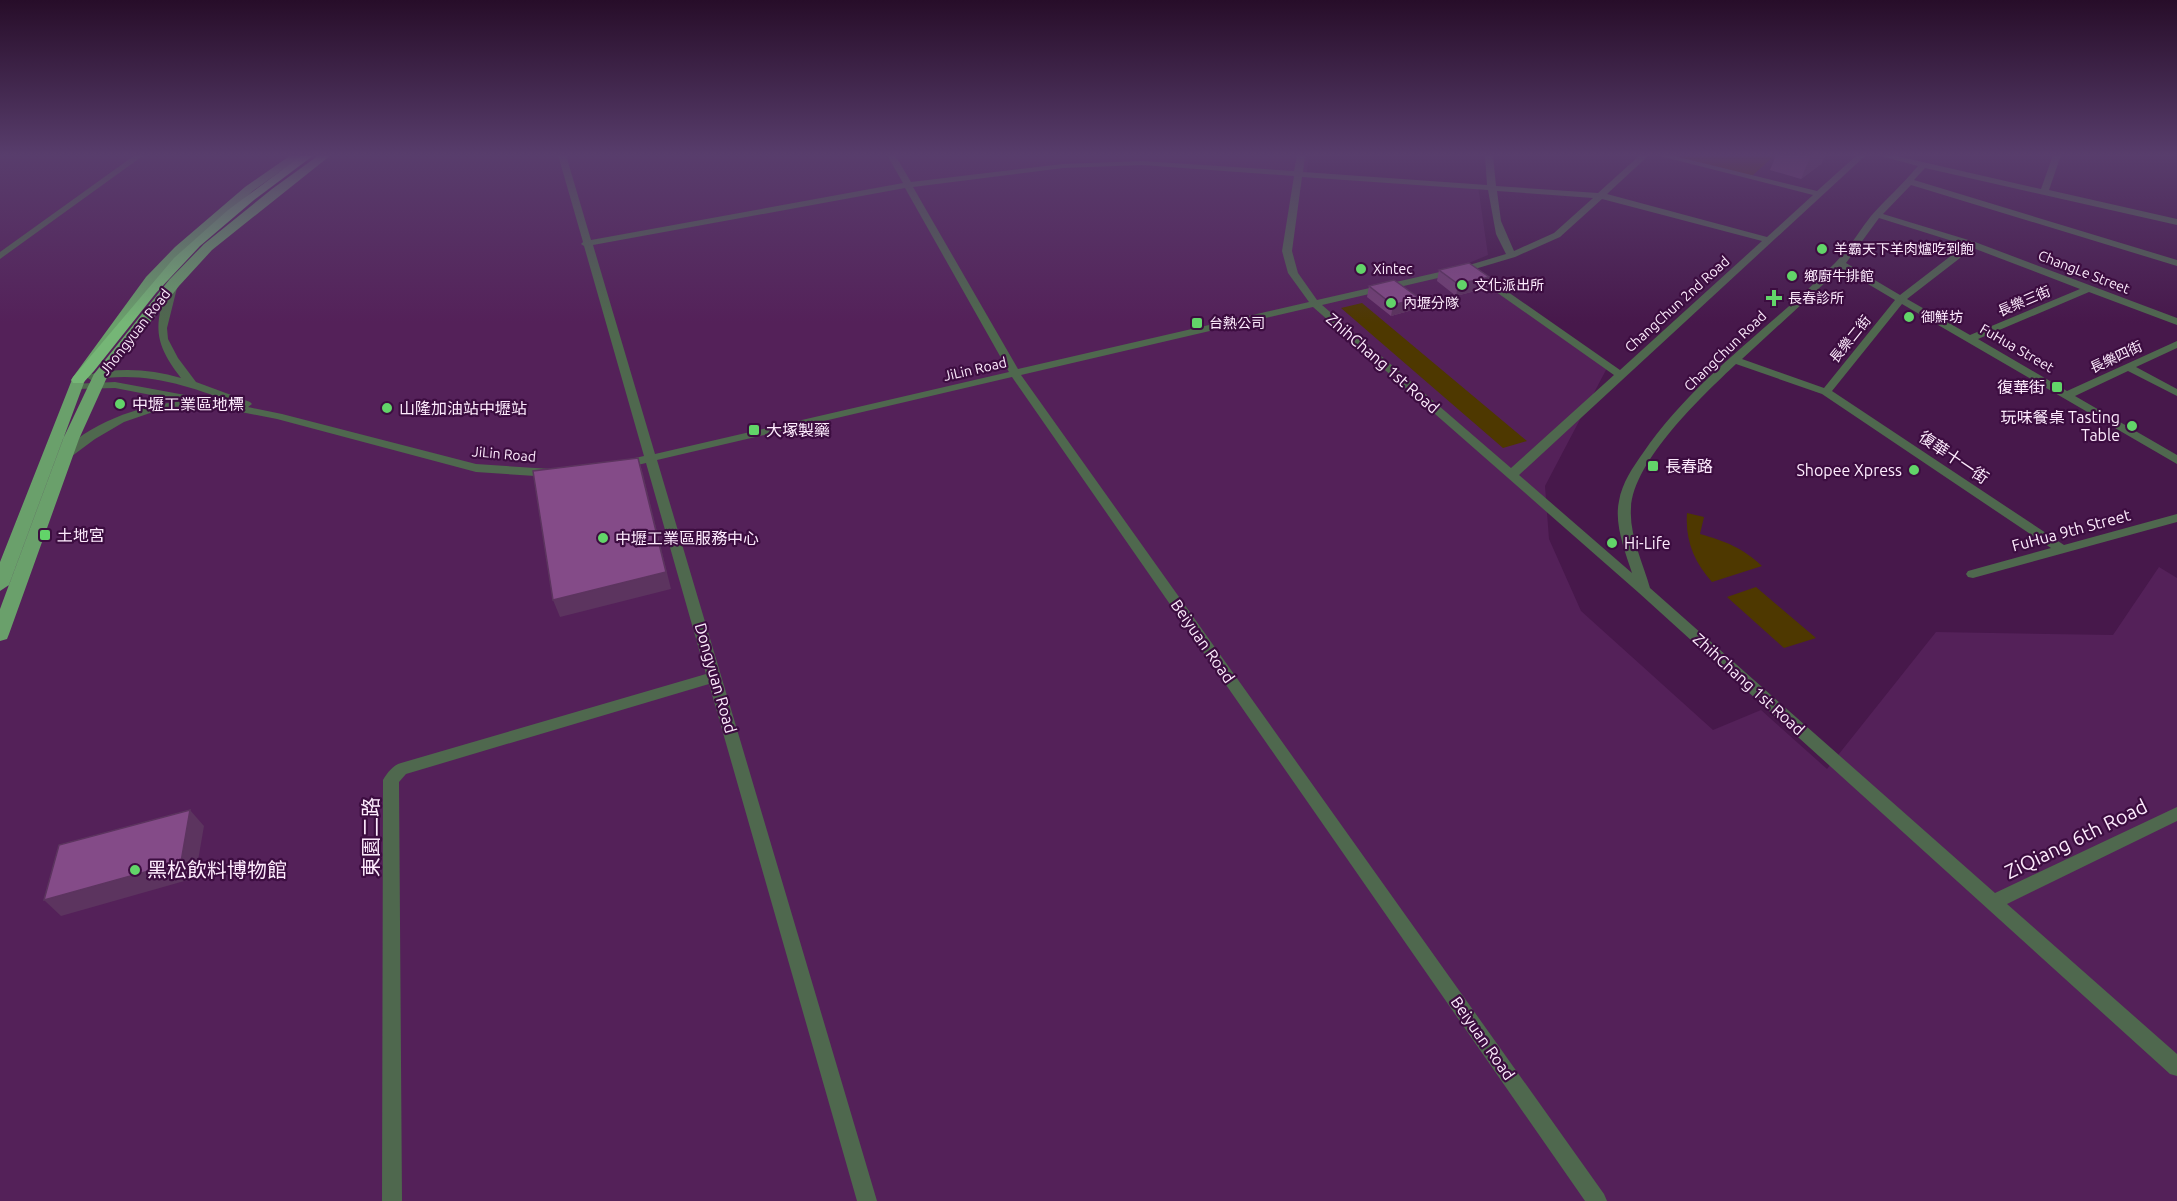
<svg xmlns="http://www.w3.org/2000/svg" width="2177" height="1201" font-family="Ubuntu,'Noto Sans TC',sans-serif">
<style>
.built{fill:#542159}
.green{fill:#4e3800}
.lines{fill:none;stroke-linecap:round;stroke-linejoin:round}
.minor{fill:#4f684e;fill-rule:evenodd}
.major{fill:#6aa06b;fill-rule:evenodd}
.highway{fill:#75b676;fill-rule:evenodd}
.wall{fill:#724075}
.shaded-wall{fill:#5c345f}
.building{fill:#844b88;stroke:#5c345f;stroke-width:1.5}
.poi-dot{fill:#62d469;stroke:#3c0d40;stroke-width:2}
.labels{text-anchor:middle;stroke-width:4.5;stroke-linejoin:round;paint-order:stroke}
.far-poi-label{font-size:14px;fill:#fdebfd;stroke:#3c0d40;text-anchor:start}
.far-street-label{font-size:14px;fill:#fdebfd;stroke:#3c0d40}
.street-label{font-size:16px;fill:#fdebfd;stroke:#3c0d40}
.poi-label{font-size:16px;fill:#fdebfd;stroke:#3c0d40;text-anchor:start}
.near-street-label{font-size:20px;fill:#fdebfd;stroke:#3c0d40}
.near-poi-label{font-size:20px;fill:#fdebfd;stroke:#3c0d40;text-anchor:start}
</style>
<rect width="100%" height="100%" fill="#47184b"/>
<path class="built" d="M0,155H1309L1307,172L1478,186L1488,255L1464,265L1607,368L1545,486L1549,539L1581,611L1713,730L1761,710L1827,769L1936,632L2113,635L2159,567L2177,578V1201H0Z"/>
<path class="green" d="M1666,155H1775L1752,176Z
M1362,303L1527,441L1503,448L1341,308Z
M1687,513L1704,517L1700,534C1725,541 1743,548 1762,566L1712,582C1694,562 1685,540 1687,513Z
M1756,587L1816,638L1784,648L1727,597Z"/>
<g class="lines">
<path class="minor" d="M135,155H144L0,259V252Z
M558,155H566L591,240L903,183L887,155H895L911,182L1063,164L1142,161L1294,171L1297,155H1305L1303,172L1487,185L1485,155H1493L1496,186L1598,193L1640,155H1649L1607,194L1767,237L1813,195L1656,155H1670L1817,191L1857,155H1866L1519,475L1632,573C1625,551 1614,524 1619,501C1622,483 1633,467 1643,453C1694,378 1772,327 1835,263C1849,249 1859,231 1871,216C1886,199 1903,184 1918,166L1877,155H1892L2041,189L2053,155H2061L2049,190L2177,219V225L1925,168L1914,180L2177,260V266L1911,185L1883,214L1975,242L2177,318V325L2089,292L1978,339L2067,391L2177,341V348L2136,367L2177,389V396L2128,371L2075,396L2177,455V464L1902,304L1832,391L2064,545L2177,514V522L1973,578L1968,577L1966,574L1968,571L2051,548L1822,394L1736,364C1703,395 1633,461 1631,508C1629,535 1643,563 1650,588L1995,893L2177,807V821L2007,904L2177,1054V1076L2170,1074L1639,593L1313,307L1021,375L1604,1194L1607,1201H1585L1012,377L657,460L877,1201H857L709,684L406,774L399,782L402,1201H382L383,780C387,773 393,765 401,763L706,674L646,463L621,469L615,465L617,462L644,456L584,246L581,244L583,242ZM1142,165L1294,176L1282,251L1288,273L1309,302L1018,369L913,187L1063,168ZM1302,177L1488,190L1496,234L1506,254L1466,266L1317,300L1298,273L1292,251ZM905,188L1009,372L655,454L593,245ZM1497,191L1593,198L1554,233L1514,251L1501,221ZM1602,199L1762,241L1620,370L1478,271H1472V275L1614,375L1511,468L1322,305L1468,271L1515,257L1560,237ZM1879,218L1965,245L1900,295L1846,263ZM1973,248L2080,289L1970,335L1907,299ZM1841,268L1895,300L1824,388L1742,359Z
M173,281L178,284L167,328L168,339L178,358L196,382L250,402L252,404L248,407L282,414L476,464L551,469L557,473L551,477L476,472L277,419L190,402L189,406L153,412L124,422L95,439L68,459H60L58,457C87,423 138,406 182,401L115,388L76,389L71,386L72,384L115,382L239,405C190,386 145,370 91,380L86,377L87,375C119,367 150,369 181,378C153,342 154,326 168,284Z"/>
<path class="major" d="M291,155H303L253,191L183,253L156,283L85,380L9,585L0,591V562L73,377L146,277L175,247L245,187Z
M319,155H331L212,250L179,286L108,375L79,439L9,634L7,639L0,641V609L63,439L94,374L169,280L204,244L272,189Z"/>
<path class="highway" d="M302,155H314L254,200L200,246L156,293L94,371L83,383H73L71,380L73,377L174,258L228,210Z"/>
</g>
<path class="wall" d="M1776,155H1825L1821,164L1801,179L1770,170Z
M1439,270L1487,288L1456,296L1437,281Z
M1369,286L1416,309L1391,316L1367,297Z"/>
<path class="shaded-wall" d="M1811,155H1825L1821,164L1801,179Z
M1489,277L1487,288L1456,296L1458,284Z
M1419,298L1416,309L1391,316L1393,305Z
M638,458L643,474L671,589L560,617L553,600Z
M190,810L204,826L195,878L61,916L44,900Z"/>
<path class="building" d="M1469,263L1489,277L1458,284L1439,270Z
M1394,280L1419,298L1393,305L1369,286Z
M638,458L666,572L553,600L533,471Z
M190,810L181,862L44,900L59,845Z"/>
<linearGradient id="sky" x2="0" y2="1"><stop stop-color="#270d29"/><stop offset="0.48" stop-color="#583d6c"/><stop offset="1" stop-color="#583d6c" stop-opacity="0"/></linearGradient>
<rect width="2177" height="323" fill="url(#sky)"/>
<g class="poi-dot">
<circle cx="1822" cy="249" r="6"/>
<circle cx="1361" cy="269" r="6"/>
<circle cx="1792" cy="276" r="6"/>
<circle cx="1462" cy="285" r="6"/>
<path d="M1771 289h6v6h6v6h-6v6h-6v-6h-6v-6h6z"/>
<circle cx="1391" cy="303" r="6"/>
<circle cx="1909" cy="317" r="6"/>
<rect x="1191" y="317" width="12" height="12" rx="3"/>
<rect x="2051" y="381" width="12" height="12" rx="3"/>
<circle cx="120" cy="404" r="6"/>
<circle cx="387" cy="408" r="6"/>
<circle cx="2132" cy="426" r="6"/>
<rect x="748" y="424" width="12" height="12" rx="3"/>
<rect x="1647" y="460" width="12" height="12" rx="3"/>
<circle cx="1914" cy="470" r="6"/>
<rect x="39" y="529" width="12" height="12" rx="3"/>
<circle cx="603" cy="538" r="6"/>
<circle cx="1612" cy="543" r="6"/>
<circle cx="135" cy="870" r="6"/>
</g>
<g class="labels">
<g class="far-poi-label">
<text x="1834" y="254">羊霸天下羊肉爐吃到飽</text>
<text x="1373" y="274">Xintec</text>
<text x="1804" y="281">鄉廚牛排館</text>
<text x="1474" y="290">文化派出所</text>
<text x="1788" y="303">長春診所</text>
<text x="1403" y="308">內壢分隊</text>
<text x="1921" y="322">御鮮坊</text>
<text x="1209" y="328">台熱公司</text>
</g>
<g class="far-street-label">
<text transform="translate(2084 272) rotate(21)" y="5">ChangLe Street</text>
<text transform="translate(2024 301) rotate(-23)" y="5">長樂三街</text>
<text transform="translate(1677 304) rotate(-42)" y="5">ChangChun 2nd Road</text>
<text transform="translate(135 332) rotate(-52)" y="5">Jhongyuan Road</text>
<text transform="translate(1850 339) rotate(-51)" y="5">長樂二街</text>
<text transform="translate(2017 348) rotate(30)" y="5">FuHua Street</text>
<text transform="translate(1725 351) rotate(-44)" y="5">ChangChun Road</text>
<text transform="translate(2116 357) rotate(-25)" y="5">長樂四街</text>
<text transform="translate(975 369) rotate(-13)" y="5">JiLin Road</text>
<text transform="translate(504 454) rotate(5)" y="5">JiLin Road</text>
</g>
<g class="street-label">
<text transform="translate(1383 363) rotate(41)" y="6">ZhihChang 1st Road</text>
<text transform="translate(1954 457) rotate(34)" y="6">復華十一街</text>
<text transform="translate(2071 530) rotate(-15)" y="6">FuHua 9th Street</text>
<text transform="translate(1203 641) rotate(55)" y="6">Beiyuan Road</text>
<text transform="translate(716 678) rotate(74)" y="6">Dongyuan Road</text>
<text transform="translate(1749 684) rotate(42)" y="6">ZhihChang 1st Road</text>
<text transform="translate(1483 1038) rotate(55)" y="6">Beiyuan Road</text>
</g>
<g class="poi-label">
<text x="2045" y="393" text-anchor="end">復華街</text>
<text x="132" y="410">中壢工業區地標</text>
<text x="399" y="414">山隆加油站中壢站</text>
<text x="2120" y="423" text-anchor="end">玩味餐桌 Tasting<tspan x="2120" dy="18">Table</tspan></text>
<text x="766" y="436">大塚製藥</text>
<text x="1665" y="472">長春路</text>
<text x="1902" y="476" text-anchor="end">Shopee Xpress</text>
<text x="57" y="541">土地宮</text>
<text x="615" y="544">中壢工業區服務中心</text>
<text x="1624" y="549">Hi-Life</text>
</g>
<g class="near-street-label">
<text transform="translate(371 837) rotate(-90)" y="7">東園二路</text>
<text transform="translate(2076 839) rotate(-26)" y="7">ZiQiang 6th Road</text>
</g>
<g class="near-poi-label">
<text x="147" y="877">黑松飲料博物館</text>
</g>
</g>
</svg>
